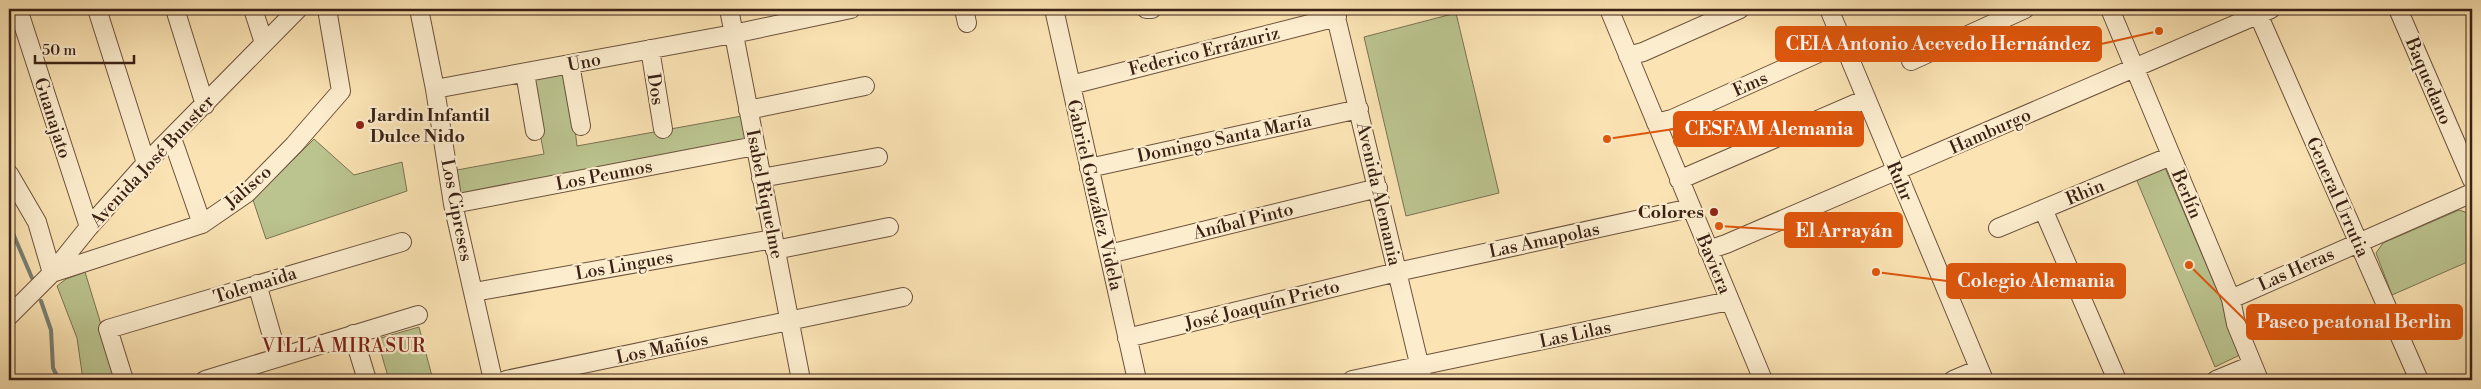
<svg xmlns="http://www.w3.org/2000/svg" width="2481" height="389" font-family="'Libre Bodoni',serif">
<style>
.green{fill:#bbc48f;stroke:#7b7252}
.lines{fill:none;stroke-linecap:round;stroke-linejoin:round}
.stream{stroke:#787f74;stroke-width:4}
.minor-casing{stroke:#6b523c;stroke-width:20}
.minor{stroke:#fcedce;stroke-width:18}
.poi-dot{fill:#8f2418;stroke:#fcedce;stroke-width:2}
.labels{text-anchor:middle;stroke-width:4.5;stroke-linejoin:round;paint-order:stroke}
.street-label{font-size:18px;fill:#3b2115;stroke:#fcedce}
.poi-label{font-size:18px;font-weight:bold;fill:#3b2115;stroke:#fcedce;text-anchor:start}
.neighbourhood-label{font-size:19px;letter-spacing:1px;fill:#7a1f14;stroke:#fcedce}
.leader{fill:none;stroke:#df560c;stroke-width:2}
.callout-dot{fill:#df560c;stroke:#fcedce;stroke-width:2}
.callout{fill:#df560c;stroke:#df560c;stroke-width:2}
.callout-label{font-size:19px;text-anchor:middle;font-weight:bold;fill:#fff}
</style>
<rect width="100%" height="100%" fill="#fbe3b3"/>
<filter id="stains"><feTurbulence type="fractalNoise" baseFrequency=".004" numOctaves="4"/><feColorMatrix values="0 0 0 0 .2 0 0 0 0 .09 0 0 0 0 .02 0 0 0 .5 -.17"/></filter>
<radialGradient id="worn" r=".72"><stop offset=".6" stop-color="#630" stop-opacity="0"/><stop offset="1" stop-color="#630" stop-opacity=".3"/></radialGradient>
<path class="green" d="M1456,13L1499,193L1406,216L1364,37Z
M568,70L577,146L742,116L747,143L461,199L457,170L544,154L529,78Z
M314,139L354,175L402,162L407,191L266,239L253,200Z
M2163,163L2244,353L2215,367L2135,176Z
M2459,210L2468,213L2472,223V260L2392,295L2376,253L2383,243Z
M85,272L118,380H83L77,338L57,286L66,279Z
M419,327L433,380H389L377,339Z"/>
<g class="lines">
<path class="stream" d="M9,224L32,278
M41,301L51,330L53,368L59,380"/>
<defs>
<path id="minor" d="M18,9L89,227
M97,9L146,163
M175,9L205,105
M253,9L264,43
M419,9L435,89L453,204L493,380
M729,9L801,380
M964,9L967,23
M1054,9L1137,380
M1146,9H1152
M1334,9L1423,380
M1609,9L1763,380
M1829,9L1984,380
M2110,9L2231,299L2236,324L2259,380
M2398,9L2472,180
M2258,14L2419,380
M650,49L663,129
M1628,56L1643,52L1740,9
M1911,61L2025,9
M570,64L581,126
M525,73L535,131
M1071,85L1337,17
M435,89L733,34L851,9
M748,110L865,86
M1656,123L1672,119L1843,42
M172,138L202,224
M1089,168L1359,109
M9,174L37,222L52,273L202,224L247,193L294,145L341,91L327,9
M761,178L878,157
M1679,180L1866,99
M453,204L755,146
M2043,209L2117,380
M1998,228L2171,156
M775,250L889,227
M1708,250L1726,244L2271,9
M1109,254L1378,188
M257,284L278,357
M474,292L773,239
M2231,299L2472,193
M9,316L52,273L89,227L146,163L298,9
M353,334L367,380
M1127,338L1397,272L1691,208
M124,380L108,329L402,242
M205,380L418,315
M506,380L903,297
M1352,380L1729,301
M1953,380L1979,369
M2216,380L2252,365"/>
</defs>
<use href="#minor" class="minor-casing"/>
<use href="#minor" class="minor"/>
</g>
<g class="poi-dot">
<circle cx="360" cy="125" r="5"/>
<circle cx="1714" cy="212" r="5"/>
</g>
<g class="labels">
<g class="street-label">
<text transform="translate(1204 51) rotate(-14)" y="6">Federico Errázuriz</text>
<text transform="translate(584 62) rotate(-11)" y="6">Uno</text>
<text transform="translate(2429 81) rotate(67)" y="6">Baquedano</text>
<text transform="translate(1750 84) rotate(-24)" y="6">Ems</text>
<text transform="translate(656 89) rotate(81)" y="6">Dos</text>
<text transform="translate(53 118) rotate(72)" y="6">Guanajato</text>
<text transform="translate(1990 131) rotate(-24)" y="6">Hamburgo</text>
<text transform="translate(1224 138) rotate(-12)" y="6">Domingo Santa María</text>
<text transform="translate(152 161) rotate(-47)" y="6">Avenida José Bunster</text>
<text transform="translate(604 175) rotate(-11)" y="6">Los Peumos</text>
<text transform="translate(1900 181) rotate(67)" y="6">Ruhr</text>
<text transform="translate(248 187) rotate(-41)" y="6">Jalisco</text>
<text transform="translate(2085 192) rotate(-23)" y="6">Rhin</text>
<text transform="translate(765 194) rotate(79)" y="6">Isabel Riquelme</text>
<text transform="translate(1379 194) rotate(77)" y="6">Avenida Alemania</text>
<text transform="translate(2187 194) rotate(67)" y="6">Berlín</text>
<text transform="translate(1095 195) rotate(77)" y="6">Gabriel González Videla</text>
<text transform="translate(2338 197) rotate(66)" y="6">General Urrutia</text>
<text transform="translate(457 210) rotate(79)" y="6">Los Cipreses</text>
<text transform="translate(1243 221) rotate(-14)" y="6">Aníbal Pinto</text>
<text transform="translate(1544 240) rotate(-12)" y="6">Las Amapolas</text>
<text transform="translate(1714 264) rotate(67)" y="6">Baviera</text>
<text transform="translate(624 265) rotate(-10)" y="6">Los Lingues</text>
<text transform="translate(2296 269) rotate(-24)" y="6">Las Heras</text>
<text transform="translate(255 285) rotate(-17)" y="6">Tolemaida</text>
<text transform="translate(1262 305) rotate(-14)" y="6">José Joaquín Prieto</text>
<text transform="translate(1575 334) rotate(-12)" y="6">Las Lilas</text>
<text transform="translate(662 348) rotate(-12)" y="6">Los Mañíos</text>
</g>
<g class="poi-label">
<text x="370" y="121">Jardin Infantil<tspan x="370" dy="21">Dulce Nido</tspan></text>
<text x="1704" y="218" text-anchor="end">Colores</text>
</g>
<g class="neighbourhood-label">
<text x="344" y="352">VILLA MIRASUR</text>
</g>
</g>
<path class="leader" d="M2159 31L2101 44M1607 139L1674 129M1719 226L1785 230M1876 272L1947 281M2189 265L2247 322"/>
<g class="callout-dot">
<circle cx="2159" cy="31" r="5"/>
<circle cx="1607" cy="139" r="5"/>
<circle cx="1719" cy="226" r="5"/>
<circle cx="1876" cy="272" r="5"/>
<circle cx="2189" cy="265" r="5"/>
</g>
<g class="callout">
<rect x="1776" y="27" width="325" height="34" rx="5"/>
<rect x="1674" y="112" width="189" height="34" rx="5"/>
<rect x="1785" y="213" width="117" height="34" rx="5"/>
<rect x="1947" y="264" width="178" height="34" rx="5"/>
<rect x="2247" y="305" width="215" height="34" rx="5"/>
</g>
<g class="callout-label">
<text x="1938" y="50">CEIA Antonio Acevedo Hernández</text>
<text x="1769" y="135">CESFAM Alemania</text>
<text x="1844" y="237">El Arrayán</text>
<text x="2036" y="287">Colegio Alemania</text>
<text x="2354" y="328">Paseo peatonal Berlin</text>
</g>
<rect width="2481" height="389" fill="none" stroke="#fbe3b3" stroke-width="30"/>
<rect x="10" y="10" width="2461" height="369" fill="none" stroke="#3b2115" stroke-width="2.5"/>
<rect x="15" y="15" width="2451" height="359" fill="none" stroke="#3b2115"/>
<path d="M35 55v8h99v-8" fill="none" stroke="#3b2115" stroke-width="2.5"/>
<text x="42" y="55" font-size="15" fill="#3b2115" stroke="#fcedce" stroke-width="4" paint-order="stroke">50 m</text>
<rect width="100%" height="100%" filter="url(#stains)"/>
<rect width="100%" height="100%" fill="url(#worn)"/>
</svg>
